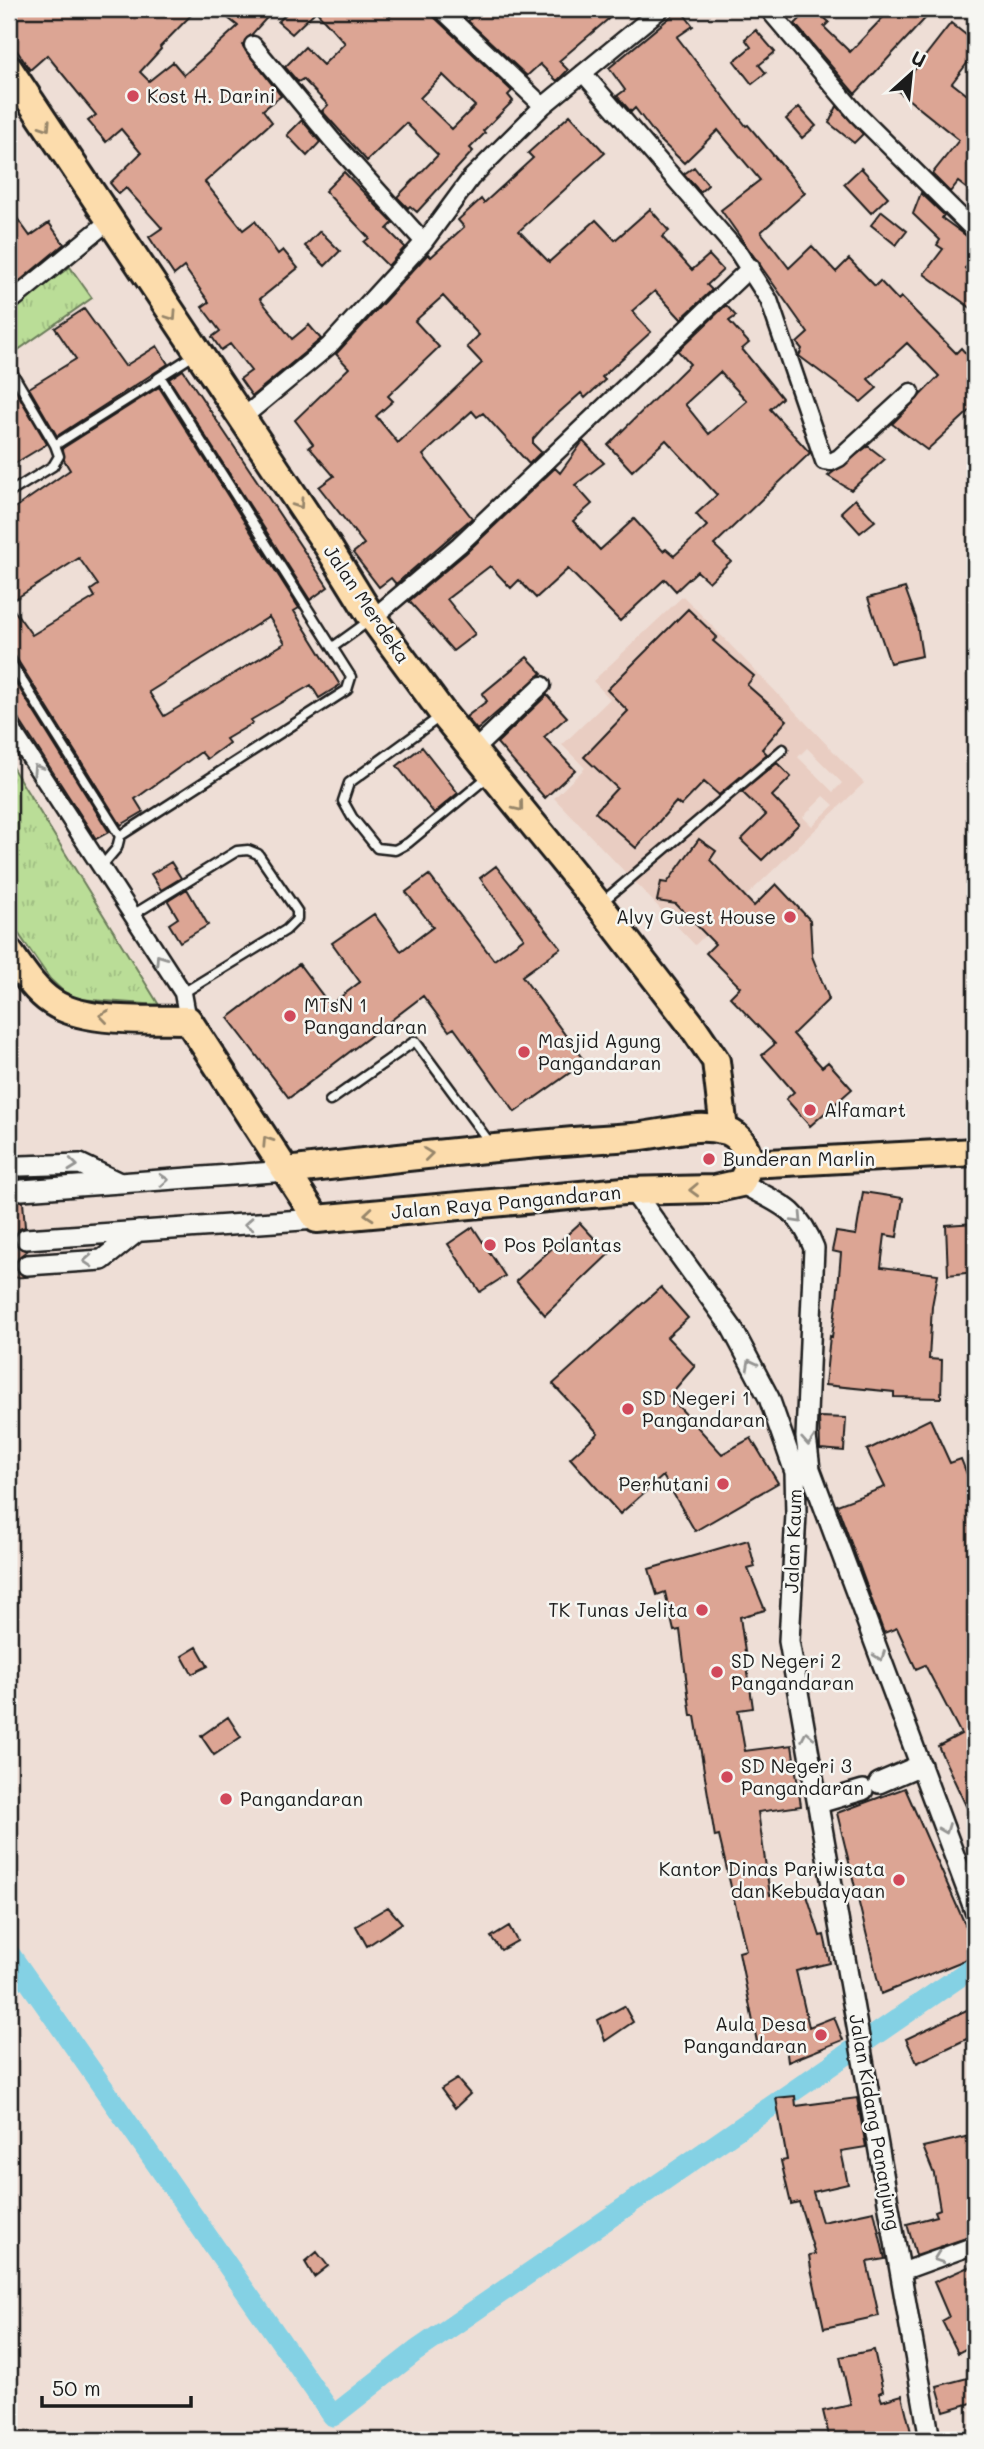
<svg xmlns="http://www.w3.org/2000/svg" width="984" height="2449" font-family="Mali,sans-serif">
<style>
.built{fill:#e9cdc2;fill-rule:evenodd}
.grass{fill:url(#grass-tufts);stroke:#6b7c5a;stroke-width:2}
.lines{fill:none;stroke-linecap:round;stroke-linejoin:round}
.canal{stroke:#84d1e4;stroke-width:21}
.building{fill:#dca594;stroke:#1c1c1c;stroke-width:2;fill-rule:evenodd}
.tertiary-tunnel{stroke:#c4b7b1;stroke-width:19;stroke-dasharray:19 10;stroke-linecap:butt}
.service-casing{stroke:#1c1c1c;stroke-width:13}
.minor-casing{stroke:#1c1c1c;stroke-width:21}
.tertiary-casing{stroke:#1c1c1c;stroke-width:24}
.trunk-casing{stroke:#1c1c1c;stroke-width:32}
.service{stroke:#f6f6f2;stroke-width:8}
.minor{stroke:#f6f6f2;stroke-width:16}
.tertiary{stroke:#f6f6f2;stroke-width:19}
.trunk{stroke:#fcdcac;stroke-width:26}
.oneway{stroke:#97866b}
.oneway2{stroke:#949492}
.poi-dot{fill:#d1495b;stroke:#f6f6f2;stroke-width:2.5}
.labels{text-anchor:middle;stroke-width:5;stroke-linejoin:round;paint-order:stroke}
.poi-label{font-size:19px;fill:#1c1c1c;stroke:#f6f6f2;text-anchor:start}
.street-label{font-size:19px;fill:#1c1c1c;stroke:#f6f6f2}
</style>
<defs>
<pattern id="grass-tufts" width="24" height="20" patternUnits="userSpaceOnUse" patternTransform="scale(1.75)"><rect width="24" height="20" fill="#badd97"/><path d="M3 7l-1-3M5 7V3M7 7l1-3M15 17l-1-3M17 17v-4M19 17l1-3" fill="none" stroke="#9fbd82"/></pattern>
</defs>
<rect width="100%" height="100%" fill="#eeded6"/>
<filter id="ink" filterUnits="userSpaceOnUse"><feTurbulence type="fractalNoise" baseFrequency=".0143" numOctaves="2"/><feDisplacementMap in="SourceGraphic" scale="14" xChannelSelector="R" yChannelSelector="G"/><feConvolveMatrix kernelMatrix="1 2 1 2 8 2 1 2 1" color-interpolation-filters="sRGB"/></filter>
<g filter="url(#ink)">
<path class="built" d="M683,596L864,783L695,945L554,798L585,768L562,745L610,699L593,681ZM687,609L716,637L692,661L664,633ZM660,635L702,676L621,704L607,689ZM726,653L754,677L706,731ZM751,689L787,720L720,796L685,764ZM676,719L645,784L672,807L636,848L596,812ZM807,748L842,783L833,792L798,757ZM781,767L790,777L759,809L749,799ZM824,796L834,805L812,826L803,817ZM778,803L799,824L762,860L741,839ZM723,873L741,892L684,912ZM661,882L698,889L657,901Z"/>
<path class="grass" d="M70,267L92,298L18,350L9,336V310Z
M9,762L159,1005L78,999L65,993L50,979L9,920Z"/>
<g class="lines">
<path class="canal" d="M9,1953L333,2416L416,2351L975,1966"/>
</g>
<path class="building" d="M9,9H197L160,47L161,49L140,72L149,81L173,62L184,75L238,26L228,18L240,9L252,12L256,9L273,11L242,45L281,96L263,110L272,122L205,182L243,230L255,221L278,254L283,250L298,268L260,299L292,339L309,325L321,339L252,396L240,379L251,371L230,344L221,350L212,337L220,331L202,307L209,302L184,267L174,275L149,237L162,228L126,188L119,194L110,183L141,153L121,129L106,142L88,121L96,115L47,55L30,70L9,39Z
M291,9H384L390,16L397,9H431L434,17L512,91L508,95L513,101L483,131L485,133L470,148L473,151L417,212L410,206L408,208L397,197L438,155L406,123L367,161L322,111L328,105L303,79L298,82L285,67L305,47L323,65L345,43L316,11L292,34L278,22ZM443,75L475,106L452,129L420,98Z
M481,9H620L559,61L568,70L557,81L540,64L527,76L468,21Z
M680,9L693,26L677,37L746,126L748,125L805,193L761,232L789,268L812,246L836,272L849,259L875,286L880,281L898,300L901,297L956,353L961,348L975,364V406L927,450L892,424L939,376L907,343L868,379L877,388L861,402L799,356L802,349L797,343L808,333L721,210L760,180L718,130L684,163L658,138L635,108L631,112L617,96L625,90L609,68Z
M810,9H815L829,22L824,27L850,52L891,9H934L855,94L795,24Z
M951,23L975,42V53L952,83L975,101V195L958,182L950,192L932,174L959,140L898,91Z
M756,30L775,52L759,65L766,73L752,84L734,61L751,47L745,39Z
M837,106L863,134L854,143L829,123Z
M799,107L816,126L802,138L786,119Z
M570,115L605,153L519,231L549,262L596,220L615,240L650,209L669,231L662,237L692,270L709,255L723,270L707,285L712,290L681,319L655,291L632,311L651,332L602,377L605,380L585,398L581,393L547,423L533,439V444L541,452L529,464L483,413L477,417L472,411L423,455L472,518L396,584L391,578L379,587L353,553L364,544L319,487L334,476L309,447L313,444L295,420L349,368L336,354L428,254L431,257L464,227L458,220L481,199L484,203L533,158L528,153ZM443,296L479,335L467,347L482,363L398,443L376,416L393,401L388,396L439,347L415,321Z
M302,120L320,142L307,156L287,135Z
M694,167L708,185L700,192L684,174Z
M861,168L888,197L871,213L844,184Z
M344,172L393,223L387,229L405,247L388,266L364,242L369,238L325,191Z
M921,193L944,215L942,218L975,242V259L965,268L975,279V311L924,274L943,249L937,245L940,240L913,214Z
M9,207L30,236L49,223L64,244L9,290Z
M882,211L907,231L896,245L871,225Z
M320,231L340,251L325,266L305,246Z
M726,305L736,316L729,321L749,343L742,349L782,398L770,409L810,453L714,545L731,561L709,582L697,571L676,591L665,579L620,621L568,569L536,598L519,580L511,588L490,566L447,599L475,634L453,651L409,601L466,553L555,468L560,473L583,441L604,463L575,485L592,504L573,521L600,550L634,519L663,551L666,549L674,556L707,526L696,514L717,495L666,440L632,471L608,445L690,364L678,351ZM720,372L747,401L709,434L685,404Z
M84,309L125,366L157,346L168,364L57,436L29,388L76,359L55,328Z
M183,370L328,587L310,600L169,379Z
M9,379L47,444L9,467Z
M159,387L299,608L294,611L340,685L319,698L311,685L251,720L253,723L226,739L229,743L207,759L201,752L135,799L143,812L121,825L15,656L9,654V512L70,470L64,460L63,448ZM79,558L98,585L91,590L95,597L32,635L9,603ZM269,617L285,643L164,716L149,692Z
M868,446L885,459L851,490L828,476Z
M855,499L875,521L860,533L841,512Z
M905,588L916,618L922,656L890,663L868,598Z
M688,609L717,637L713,641L754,676L747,685L787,720L762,749L767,754L719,795L704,782L681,806L676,802L636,848L595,812L617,788L584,757L628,711L607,690Z
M527,657L542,673L477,730L466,717L487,701L482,694Z
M9,672L109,832L96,839L9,704Z
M547,695L567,717L544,737L575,770L545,798L497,743Z
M422,747L458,793L434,813L397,766Z
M777,763L791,777L772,796L799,824L762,860L741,840L766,815L742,792Z
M699,839L716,851L710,860L754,906L776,884L810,920L812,956L829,999L793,1034L822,1067L828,1062L852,1089L810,1126L786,1099L794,1092L762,1055L775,1044L730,997L740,987L706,953L715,944L676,904L657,901L661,882L667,883Z
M171,862L181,878L161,890L151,874Z
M496,866L561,948L522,976L585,1062L515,1112L454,1028L449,1031L423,996L289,1098L228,1018L299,964L330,1005L360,982L332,943L374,914L401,951L433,927L406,892L429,875L494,960L524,938L480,878Z
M187,889L208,925L180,942L169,924L178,918L168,901Z
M9,1170L20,1178L11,1184L10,1190L12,1197L23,1202L25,1227L19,1229L14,1239L16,1246L27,1251L16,1259L15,1265L17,1272L26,1277L9,1278Z
M863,1192L903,1198L897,1237L885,1235L881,1267L938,1274L932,1306L929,1359L942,1360L941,1398L894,1397V1392L825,1385L830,1336L832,1337L837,1299L841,1253L832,1251L836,1232L856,1235Z
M580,1223L609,1254L545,1315L516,1281Z
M975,1223V1272L948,1275L946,1225Z
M473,1227L505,1276L480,1292L448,1244Z
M661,1287L688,1318L667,1337L695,1366L669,1396L722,1454L751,1438L778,1483L695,1531L663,1476L620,1514L570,1458L598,1433L553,1384Z
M819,1417L846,1418L844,1451L820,1449Z
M930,1419L950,1463L961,1459L975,1495V1825L938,1746L961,1734L925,1665L916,1669L897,1628L884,1633L837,1505L885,1487L867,1450Z
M748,1540L755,1567L748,1569L765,1610L740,1617L753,1708L738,1710L745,1751L792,1745L801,1806L758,1812L770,1895L804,1886L820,1936L824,1935L830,1963L796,1971L809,2027L834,2017L843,2040L788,2062L786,2046L759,2052L739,1952L746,1950L719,1836L715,1837L695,1716H691L680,1630L674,1631L665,1592L657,1595L649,1569Z
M197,1647L208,1666L192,1674L182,1656Z
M228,1717L241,1737L214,1755L201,1736Z
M905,1788L975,1947V1956L881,1994L837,1813Z
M388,1907L402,1923L367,1946L356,1926Z
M509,1926L517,1941L501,1950L491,1937Z
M624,2006L633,2022L605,2041L598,2020Z
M975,2006V2035L917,2063L906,2039Z
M457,2079L470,2094L455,2108L441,2089Z
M795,2096L796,2106L857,2098L866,2147L841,2151L848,2184L813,2192L822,2222L874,2211L885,2259L867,2262L879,2316L824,2328L811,2269L809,2255L815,2254L799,2202L791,2204L781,2161L787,2160L776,2098Z
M975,2135V2153L971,2154L975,2174V2235L916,2255L907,2224L937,2216L935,2211L940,2209L934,2174L923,2147Z
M317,2252L328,2266L314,2277L305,2262Z
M975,2264V2344L958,2353L942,2321L949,2317L934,2282Z
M874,2350L883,2391L879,2393L882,2401L902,2395L911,2432L830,2440L823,2411L851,2405L840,2357Z
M975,2376V2402L944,2411L937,2386Z"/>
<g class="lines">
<path class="tertiary-tunnel" d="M9,1241L26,1239
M9,1266L27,1265"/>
<defs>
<path id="service" d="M9,367L55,445
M158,378L194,355
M9,493L53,466L59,456L55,445L161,378L351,677L347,690L120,836
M333,647L369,621
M9,660L120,836L117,848L100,868
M441,716L349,783L343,801L352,817L377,848L395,850L408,843L490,775
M601,903L783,749
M131,916L237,851L248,850L258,854L297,911V919L286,930L183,993
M330,1101L415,1041L490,1143"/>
<path id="minor" d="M441,9L543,106
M768,9L857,114L975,231
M253,45L332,140L424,242
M583,73L738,252L769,300L824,461L831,462L839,458L911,392
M9,303L109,221
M241,419L329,346L424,242L471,178L543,106L661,9
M374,617L459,545L751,267
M9,725L183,993L188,1020
M473,751L542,685
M901,2272L975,2245"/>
<path id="tertiary" d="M21,1166L80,1164L120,1183
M741,1183C777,1203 798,1206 814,1248L806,1437L810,1469L975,1911
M22,1190L287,1171
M633,1191L732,1328L769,1398L795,1472L796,1514L789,1641L930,2440
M26,1239L317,1219
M27,1265L102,1260L138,1231
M879,1783L921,1765
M819,1803L863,1790"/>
<path id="trunk" d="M9,69L327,545L369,613L444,715L599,905L693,1027L716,1061L724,1130
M9,952C21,969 34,990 52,1002C85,1024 149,1019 188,1020L317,1219L624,1191L714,1189L741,1183L750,1164
M750,1164L975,1152
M287,1171C402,1157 516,1144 632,1137C661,1135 693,1123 722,1130C740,1133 747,1148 750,1164"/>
</defs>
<use href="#service" class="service-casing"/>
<use href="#minor" class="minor-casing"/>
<use href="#tertiary" class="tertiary-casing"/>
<use href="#trunk" class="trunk-casing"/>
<use href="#service" class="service"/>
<use href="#minor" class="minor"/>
<use href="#tertiary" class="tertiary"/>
<use href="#trunk" class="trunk"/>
</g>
<defs><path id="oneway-chevron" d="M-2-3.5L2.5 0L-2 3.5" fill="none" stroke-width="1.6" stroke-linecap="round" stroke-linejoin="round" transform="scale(1.75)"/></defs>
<g class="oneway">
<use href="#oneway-chevron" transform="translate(46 126) rotate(57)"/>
<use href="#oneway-chevron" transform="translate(172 316) rotate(56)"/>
<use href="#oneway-chevron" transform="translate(299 504) rotate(55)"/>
<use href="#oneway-chevron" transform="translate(519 807) rotate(51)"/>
<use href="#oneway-chevron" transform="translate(104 1016) rotate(-172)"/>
<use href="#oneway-chevron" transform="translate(267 1141) rotate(-123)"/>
<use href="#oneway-chevron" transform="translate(428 1154) rotate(-7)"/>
<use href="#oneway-chevron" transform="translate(694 1190) rotate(178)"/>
<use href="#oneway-chevron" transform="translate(369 1214) rotate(175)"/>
</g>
<g class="oneway2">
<use href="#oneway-chevron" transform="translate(37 769) rotate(-123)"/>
<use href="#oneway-chevron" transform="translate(160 959) rotate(-124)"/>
<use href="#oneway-chevron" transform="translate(73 1165) rotate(6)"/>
<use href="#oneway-chevron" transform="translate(164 1180) rotate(-4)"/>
<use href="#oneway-chevron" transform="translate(798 1219) rotate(47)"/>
<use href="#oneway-chevron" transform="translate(249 1224) rotate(176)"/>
<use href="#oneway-chevron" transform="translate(88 1261) rotate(176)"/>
<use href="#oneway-chevron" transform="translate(751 1364) rotate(-118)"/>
<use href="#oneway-chevron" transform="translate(808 1441) rotate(86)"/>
<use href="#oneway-chevron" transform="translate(880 1656) rotate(70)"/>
<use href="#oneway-chevron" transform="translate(807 1736) rotate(-101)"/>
<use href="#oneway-chevron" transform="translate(945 1829) rotate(69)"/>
<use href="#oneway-chevron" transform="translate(938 2258) rotate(160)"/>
</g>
</g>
<g class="poi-dot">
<circle cx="133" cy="96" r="7"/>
<circle cx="790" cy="917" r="7"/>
<circle cx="290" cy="1016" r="7"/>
<circle cx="524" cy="1052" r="7"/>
<circle cx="810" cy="1110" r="7"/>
<circle cx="709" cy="1159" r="7"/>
<circle cx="490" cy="1245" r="7"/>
<circle cx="628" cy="1409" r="7"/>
<circle cx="723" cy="1484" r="7"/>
<circle cx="702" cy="1610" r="7"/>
<circle cx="717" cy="1672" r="7"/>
<circle cx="727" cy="1777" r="7"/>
<circle cx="226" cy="1799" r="7"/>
<circle cx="899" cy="1880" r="7"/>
<circle cx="821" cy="2035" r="7"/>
</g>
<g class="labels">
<g class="poi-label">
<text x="147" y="103">Kost H. Darini</text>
<text x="776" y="924" text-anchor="end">Alvy Guest House</text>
<text x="304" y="1012">MTsN 1<tspan x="304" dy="22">Pangandaran</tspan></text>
<text x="538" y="1048">Masjid Agung<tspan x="538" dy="22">Pangandaran</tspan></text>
<text x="824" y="1117">Alfamart</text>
<text x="723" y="1166">Bunderan Marlin</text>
<text x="504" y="1252">Pos Polantas</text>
<text x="642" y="1405">SD Negeri 1<tspan x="642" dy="22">Pangandaran</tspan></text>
<text x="709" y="1491" text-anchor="end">Perhutani</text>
<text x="688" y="1617" text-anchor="end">TK Tunas Jelita</text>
<text x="731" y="1668">SD Negeri 2<tspan x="731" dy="22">Pangandaran</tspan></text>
<text x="741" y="1773">SD Negeri 3<tspan x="741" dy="22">Pangandaran</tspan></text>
<text x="240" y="1806">Pangandaran</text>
<text x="885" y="1876" text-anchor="end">Kantor Dinas Pariwisata<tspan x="885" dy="22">dan Kebudayaan</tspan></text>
<text x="807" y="2031" text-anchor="end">Aula Desa<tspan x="807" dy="22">Pangandaran</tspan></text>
</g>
<g class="street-label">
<text transform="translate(367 604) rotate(56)" y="7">Jalan Merdeka</text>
<text transform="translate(506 1202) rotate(-5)" y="7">Jalan Raya Pangandaran</text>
<text transform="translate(793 1541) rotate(-88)" y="7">Jalan Kaum</text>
<text transform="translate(875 2122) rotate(80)" y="7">Jalan Kidang Pananjung</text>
</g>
</g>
<rect width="984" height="2449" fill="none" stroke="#f6f6f2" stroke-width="35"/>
<rect x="18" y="18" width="949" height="2414" fill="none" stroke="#1c1c1c" stroke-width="2.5" filter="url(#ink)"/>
<g transform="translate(911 74) rotate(27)" stroke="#f6f6f2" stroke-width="5" paint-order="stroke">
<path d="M0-5L12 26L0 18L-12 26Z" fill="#1c1c1c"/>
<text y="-10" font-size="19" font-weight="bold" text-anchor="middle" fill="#1c1c1c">U</text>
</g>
<path d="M42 2396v10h149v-10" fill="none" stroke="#1c1c1c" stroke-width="3.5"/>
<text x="52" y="2396" font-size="21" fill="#1c1c1c" stroke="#f6f6f2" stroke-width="5" paint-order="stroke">50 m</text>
</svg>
